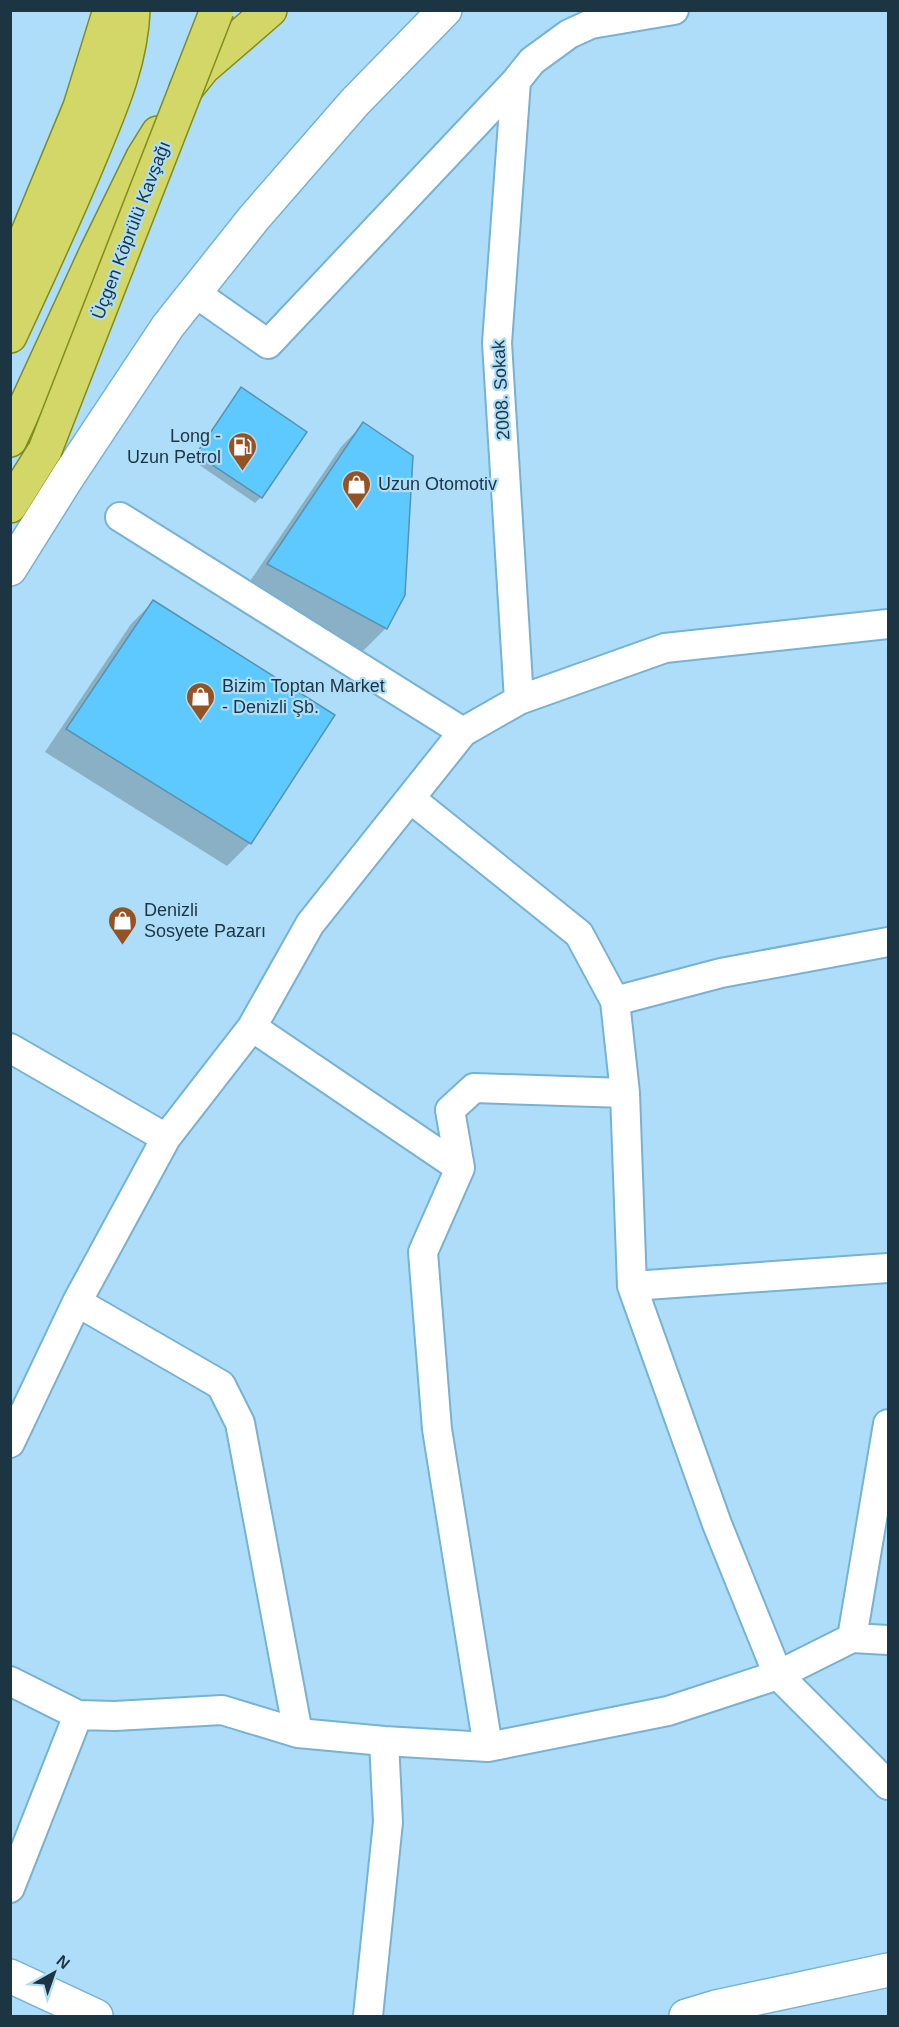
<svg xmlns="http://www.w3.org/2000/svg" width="899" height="2027" font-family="Helvetica,sans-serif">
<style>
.shadow{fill:#0003}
.building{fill:#5dc9fe;stroke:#5792b1;stroke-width:1.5}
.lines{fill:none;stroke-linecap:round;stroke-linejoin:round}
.minor-casing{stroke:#77b2d2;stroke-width:32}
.tertiary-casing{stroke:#77b2d2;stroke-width:36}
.secondary-casing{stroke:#77b2d2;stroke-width:36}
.primary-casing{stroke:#7f8d19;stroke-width:36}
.minor{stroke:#fff;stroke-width:28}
.tertiary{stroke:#fff;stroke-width:33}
.secondary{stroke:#fff;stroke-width:33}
.primary{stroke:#d3d768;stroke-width:33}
.primary-bridge-casing{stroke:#7f8d19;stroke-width:36;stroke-linecap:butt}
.primary-bridge{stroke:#d3d768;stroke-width:33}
.labels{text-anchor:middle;stroke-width:4.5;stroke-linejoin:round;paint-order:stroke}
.street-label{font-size:18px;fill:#1c3542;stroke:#adddf8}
.poi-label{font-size:18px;fill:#1c3542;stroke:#adddf8;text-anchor:start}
</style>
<rect width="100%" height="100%" fill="#adddf8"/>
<path class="shadow" d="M241,389L261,497L255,503L192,460Z
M363,424L386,628L363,651L246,587L341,447Z
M153,602L333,716L250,843L227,866L45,752L131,624Z"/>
<path class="building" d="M241,387L307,432L262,498L196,454Z
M363,422L413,456L405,595L387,629L267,564Z
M153,600L335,715L251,844L66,729Z"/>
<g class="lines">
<defs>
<path id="minor" d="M516,81L497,343L519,700
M194,292L268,344L516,81L532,61L569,34L591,24L674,10
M120,517L463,732
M411,799L579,934L615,1001L625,1093L632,1286L717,1524L778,1675L888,1785
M615,1001L721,973L888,942
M252,1027L460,1168
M10,1048L166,1138
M632,1286L888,1268
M77,1302L221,1385L240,1423L298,1733
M10,1443L77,1302L166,1138L252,1027L310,924L463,732L519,700L665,648L888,624
M852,1638L888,1424
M10,1681L78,1715L115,1716L222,1710L298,1733L384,1741L488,1747L668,1711L778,1675L852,1638L888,1640
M488,1747L437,1429L423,1252L460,1168L450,1110L474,1088L625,1093
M10,1888L78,1715
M368,2016L388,1822L384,1741"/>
<path id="tertiary" d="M10,1976L96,2016
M686,2016L716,2007L888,1970"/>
<path id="secondary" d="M10,569L67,478L168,326L254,218L355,102L445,10"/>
<path id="primary" d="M186,89L203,68L270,10
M10,276L80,107L110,10
M10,336C38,276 66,216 91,155C110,109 131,62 133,10
M10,440L96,253L143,157L158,133
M10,506L45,450"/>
</defs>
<use href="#minor" class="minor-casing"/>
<use href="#tertiary" class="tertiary-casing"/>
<use href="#secondary" class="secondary-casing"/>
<use href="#primary" class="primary-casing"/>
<use href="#minor" class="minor"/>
<use href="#tertiary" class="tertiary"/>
<use href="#secondary" class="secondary"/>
<use href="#primary" class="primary"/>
<defs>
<path id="primary-bridge" d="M45,450L217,10"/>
</defs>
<use href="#primary-bridge" class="primary-bridge-casing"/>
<use href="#primary-bridge" class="primary-bridge"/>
</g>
<defs>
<symbol id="fuel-pin" viewBox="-11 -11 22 30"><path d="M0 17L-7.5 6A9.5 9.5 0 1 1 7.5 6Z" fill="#955223" stroke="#adddf8"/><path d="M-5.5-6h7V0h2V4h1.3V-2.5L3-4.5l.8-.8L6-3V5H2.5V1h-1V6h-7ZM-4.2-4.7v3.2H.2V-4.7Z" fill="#fff"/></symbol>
<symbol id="shop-pin" viewBox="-11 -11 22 30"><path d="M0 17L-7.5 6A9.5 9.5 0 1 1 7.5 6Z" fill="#955223" stroke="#adddf8"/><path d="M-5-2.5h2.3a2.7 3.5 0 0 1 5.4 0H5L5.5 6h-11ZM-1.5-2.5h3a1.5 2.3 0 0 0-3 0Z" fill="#fff"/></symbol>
</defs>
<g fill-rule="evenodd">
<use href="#fuel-pin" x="226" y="430" width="33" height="45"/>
<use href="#shop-pin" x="340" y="468" width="33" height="45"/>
<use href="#shop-pin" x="184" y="680" width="33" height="45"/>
<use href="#shop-pin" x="106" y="904" width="33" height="45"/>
</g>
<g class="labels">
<g class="street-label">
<text transform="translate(131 230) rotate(-69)" y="6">Üçgen Köprülü Kavşağı</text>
<text transform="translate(501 390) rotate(-93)" y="6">2008. Sokak</text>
</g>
<g class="poi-label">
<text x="221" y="442" text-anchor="end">Long -<tspan x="221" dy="21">Uzun Petrol</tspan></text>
<text x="378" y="490">Uzun Otomotiv</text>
<text x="222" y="692">Bizim Toptan Market<tspan x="222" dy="21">- Denizli Şb.</tspan></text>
<text x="144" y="916">Denizli<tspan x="144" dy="21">Sosyete Pazarı</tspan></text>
</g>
</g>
<rect width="899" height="2027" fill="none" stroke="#1c3542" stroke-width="24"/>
<g transform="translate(54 1973) rotate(40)" stroke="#adddf8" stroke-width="4.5" paint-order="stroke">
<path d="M0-4.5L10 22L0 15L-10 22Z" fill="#1c3542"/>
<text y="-9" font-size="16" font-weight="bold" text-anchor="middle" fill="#1c3542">N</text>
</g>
</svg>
